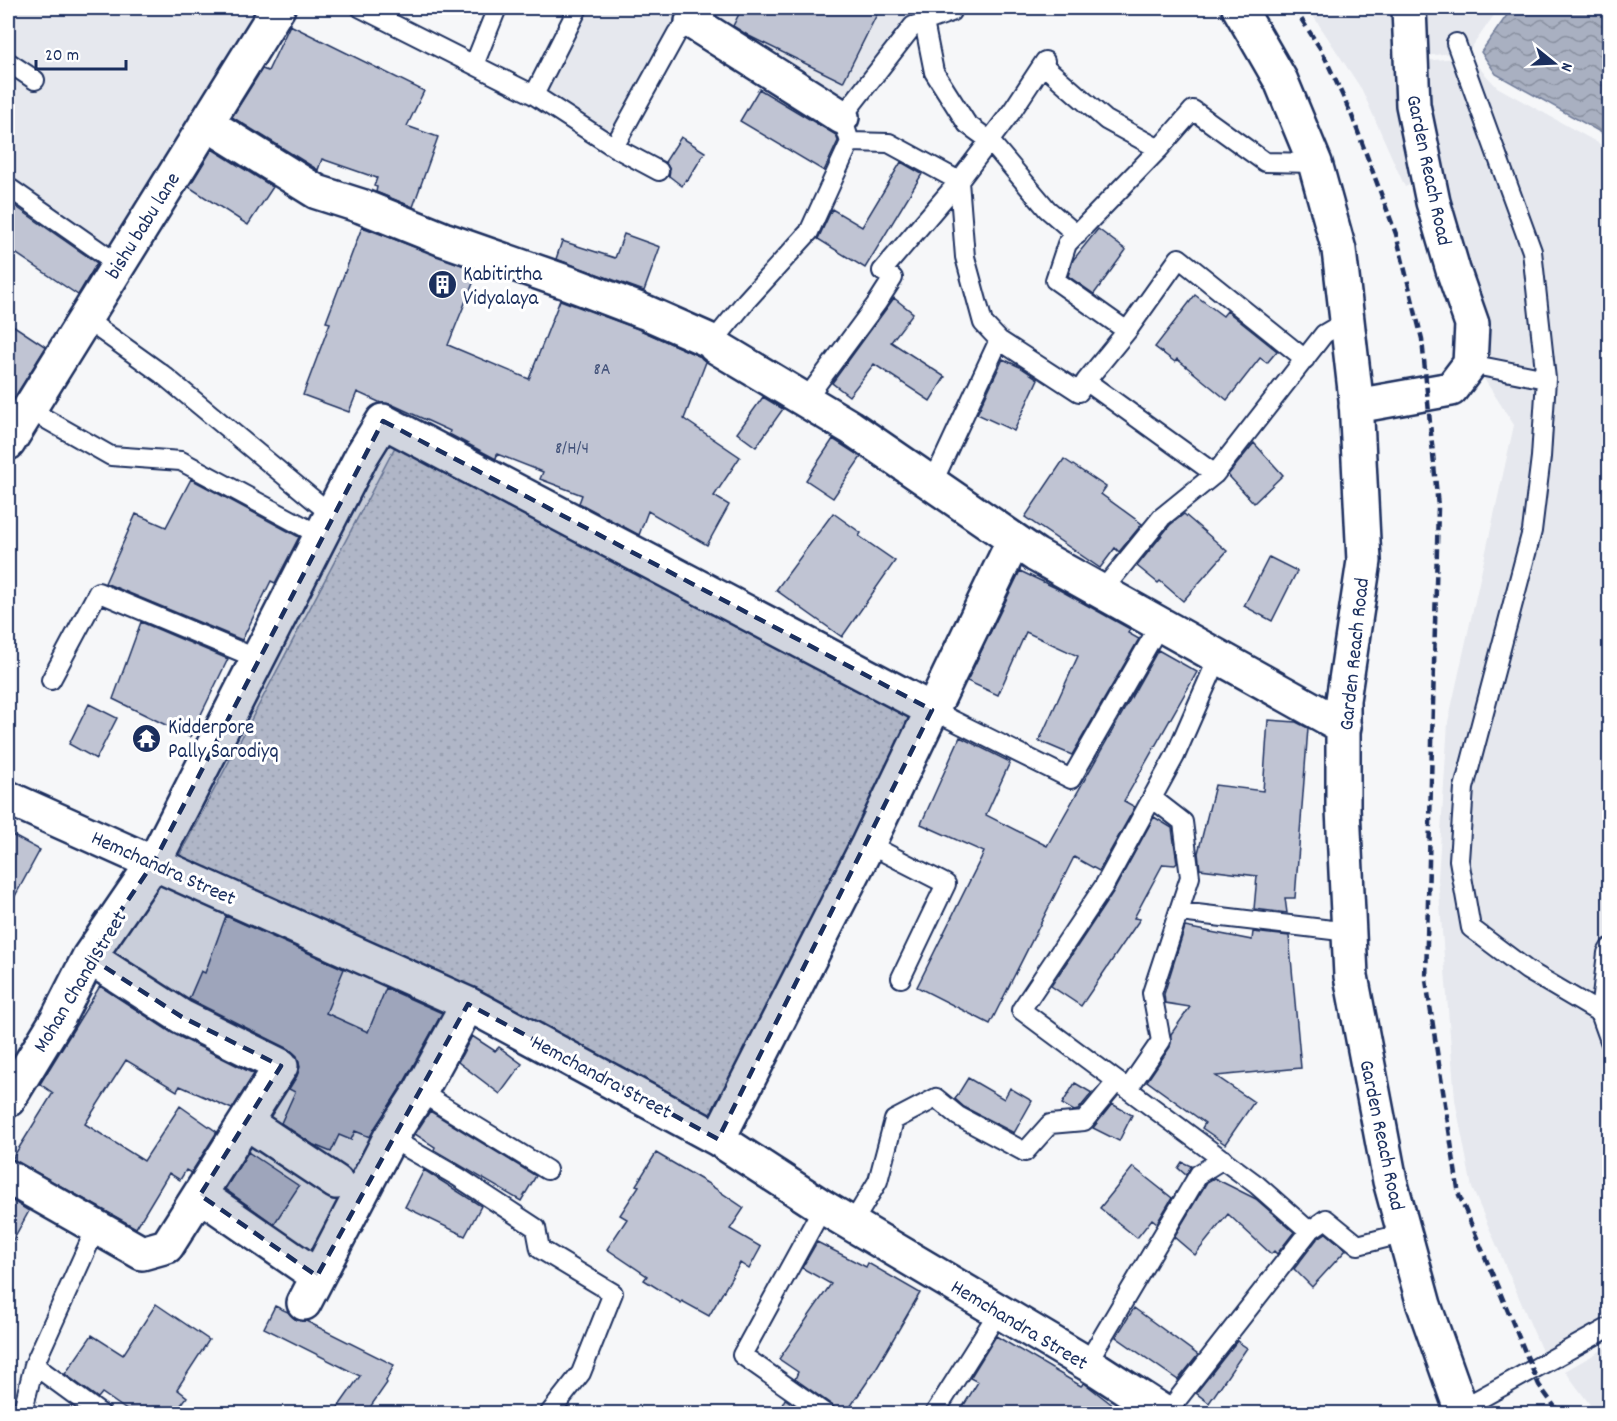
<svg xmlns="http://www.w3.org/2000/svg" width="1617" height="1421" font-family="Dekko,sans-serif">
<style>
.built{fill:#e6e8ee}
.park{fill:url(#park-dots);stroke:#7884a0;stroke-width:1.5}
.water{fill:url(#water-waves);stroke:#707c99;stroke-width:1.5}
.building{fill:#c0c4d3;stroke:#1b2f5e;stroke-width:1.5}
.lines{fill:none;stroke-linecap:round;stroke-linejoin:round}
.lane-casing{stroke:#1b2f5e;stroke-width:22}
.street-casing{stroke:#1b2f5e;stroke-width:38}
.lane{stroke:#fff;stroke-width:18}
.street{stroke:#fff;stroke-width:33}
.rail{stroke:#1b2f5e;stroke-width:4.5;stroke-dasharray:9 4.5;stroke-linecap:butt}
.marked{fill:#1b2f5e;fill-opacity:0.2;stroke:#1b2f5e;stroke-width:4.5;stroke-dasharray:12 8;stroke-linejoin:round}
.labels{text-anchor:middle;stroke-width:6;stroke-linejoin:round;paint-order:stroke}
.number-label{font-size:18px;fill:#44547b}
.street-label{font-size:21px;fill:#1b2f5e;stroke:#fff}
.poi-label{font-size:21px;fill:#1b2f5e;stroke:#fff;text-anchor:start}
</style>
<defs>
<pattern id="park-dots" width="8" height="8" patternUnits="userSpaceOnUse" patternTransform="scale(1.5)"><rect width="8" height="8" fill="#d6d9e2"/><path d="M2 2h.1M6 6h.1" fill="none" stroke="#b7bbc4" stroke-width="1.8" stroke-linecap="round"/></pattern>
<pattern id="water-waves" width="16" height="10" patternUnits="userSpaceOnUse" patternTransform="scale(1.5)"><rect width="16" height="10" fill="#a9b0c1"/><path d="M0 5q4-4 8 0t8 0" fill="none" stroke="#8990a0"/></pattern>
</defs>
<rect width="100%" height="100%" fill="#f6f7f9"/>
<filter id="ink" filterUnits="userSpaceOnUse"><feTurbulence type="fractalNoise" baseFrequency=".0167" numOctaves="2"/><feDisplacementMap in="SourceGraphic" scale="12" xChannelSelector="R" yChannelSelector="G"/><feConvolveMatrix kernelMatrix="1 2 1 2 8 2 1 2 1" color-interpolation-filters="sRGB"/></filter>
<g filter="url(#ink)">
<path class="built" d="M8,8H271L118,255L8,178Z
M587,8H949L907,21L843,106L689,14L612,137L545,92Z
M1308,8H1499L1469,51L1400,59L1422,179L1405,187L1362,90Z
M1469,57L1497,87L1609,149V1319L1544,1356L1472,1188L1455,1100L1438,879L1448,722L1514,425L1479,371L1440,194L1422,61Z
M1609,1346V1413H1596L1565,1371Z"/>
<path class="park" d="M395,447L917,715L712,1120L176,862Z"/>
<path class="water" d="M1512,8H1609V137L1496,74L1481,52Z"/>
<path class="building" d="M742,8H880L843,82L749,36L733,26Z
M290,25L424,91L407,126L438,137L413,207L376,192L377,187L374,186L377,178L322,159L318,170L232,117L262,69L268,71Z
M759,89L836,135L838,141L824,171L740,121Z
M681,137L705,152L688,180L686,179L682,186L669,176L670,170L665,162Z
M212,149L273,187L248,225L189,187Z
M901,162L922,174L865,268L818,239L832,209L862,227Z
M15,206L97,263L78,295L8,248V219Z
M362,227L478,271L448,345L529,379L560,300L638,329L701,357L706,362L684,419L740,457L714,496L729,505L707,545L648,511L639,535L579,503L582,495L540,479L543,472L497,454L496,459L449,434L450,431L391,404L381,403L357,392L349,412L303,395L330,323L326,322Z
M1098,229L1126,250L1094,294L1068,276L1073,260Z
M624,234L660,247L644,291L556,259L562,241L615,258Z
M1195,295L1223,316L1227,311L1277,351L1267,363L1260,358L1227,400L1177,359L1175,362L1155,347Z
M894,298L913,313L891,342L945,377L930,401L874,364L849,396L832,383Z
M8,322L46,347L8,408Z
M1003,359L1020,367L1038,379L1014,431L977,414Z
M763,397L783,409L756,447L737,433Z
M833,439L861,457L833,498L806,480Z
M1254,443L1283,475L1254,503L1228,475Z
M1064,459L1106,487L1101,494L1142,524L1119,552L1115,548L1100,568L1025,517Z
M191,479L299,537L275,583L271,581L242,640L105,583L136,514L166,527Z
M833,513L861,533L859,536L895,561L842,637L776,590Z
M1184,514L1227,551L1183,601L1160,581L1158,583L1137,566L1170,525Z
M1269,557L1297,571L1272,621L1244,606Z
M1020,571L1056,588L1130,629L1128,633L1139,639L1072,755L1039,741L1078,656L1026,632L998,695L967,681Z
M141,622L228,659L190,737L113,699Z
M1158,650L1197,672L1124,801L1135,807L1099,871L1074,857L990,1024L917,987L984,852L921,824L960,737L1010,762L986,815L1047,846Z
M89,704L117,718L96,759L69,744Z
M1268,720L1296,722L1308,728L1295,898H1285L1287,913L1254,909L1257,876L1200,869L1198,853L1215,785L1263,791Z
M1154,817L1172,828L1177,863L1175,865L1163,864L1134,918L1140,919L1081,1006L1051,986L1113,892Z
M8,833L40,850L8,909Z
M226,916L344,969L326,1013L368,1032L386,988L442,1013L404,1082L370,1137L355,1131L351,1140L339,1135L331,1152L314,1145L281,1123L295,1092L289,1089L297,1076L300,1067L297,1056L289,1049L189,999L201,971L205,973Z
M1185,927L1252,940L1253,932L1289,936L1301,1068L1216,1076L1254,1102L1225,1144L1202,1128L1205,1123L1147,1081L1170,1047L1171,1034L1190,1007L1165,1003L1164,994Z
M100,986L172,1033L254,1074L232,1109L180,1086L177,1091L126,1060L85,1124L144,1161L180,1106L217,1132L191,1173L186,1170L180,1180L169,1173L136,1228L12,1159L53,1093L40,1084Z
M472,1036L495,1051L499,1047L522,1064L500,1094L458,1062Z
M968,1078L1004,1099L1010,1088L1032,1101L1014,1133L964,1107L955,1099Z
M1075,1083L1092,1093L1078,1110L1074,1111L1062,1104Z
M1112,1104L1132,1115L1119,1141L1093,1128Z
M430,1111L536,1176L521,1201L434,1150L435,1147L415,1134Z
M248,1152L299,1186L274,1224L225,1189Z
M656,1153L707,1183L744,1208L730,1229L761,1247L749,1269L740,1263L709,1316L682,1301L681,1303L644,1280L647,1276L607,1249L627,1219L620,1215L639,1186L636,1185Z
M1182,1162L1191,1166L1186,1175L1178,1168Z
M1133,1167L1172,1198L1157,1223L1152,1219L1137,1238L1100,1208Z
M424,1170L481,1206L465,1236L405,1207Z
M1214,1178L1256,1199L1294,1232L1277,1254L1274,1251L1271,1254L1228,1214L1195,1255L1174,1237L1207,1182Z
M8,1198L29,1211L8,1249Z
M1326,1233L1346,1250L1312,1287L1294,1269L1317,1239Z
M817,1242L866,1267L868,1263L920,1293L874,1372L846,1413H837L832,1405L795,1379L798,1372L779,1359L831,1284L802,1268Z
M156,1304L209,1340L177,1389L187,1397L175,1413H131L102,1393L98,1398L65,1374L92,1335L123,1355Z
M275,1306L288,1312L296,1320L306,1321L394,1365L386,1381L387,1383L366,1413H334L360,1376L264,1328Z
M1134,1308L1198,1355L1178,1380L1116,1337Z
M996,1336L1081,1386L1084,1383L1088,1386L1123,1413H959L978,1382L970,1378Z
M1237,1341L1247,1348L1209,1403L1196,1393Z
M785,1399L806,1413H778Z"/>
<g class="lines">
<defs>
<path id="lane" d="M361,8L534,95
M578,8L534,95L614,147L659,171
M924,22L934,72L967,124L989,140L1047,209L1077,235
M1456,43L1532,251L1546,379L1541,457L1532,531L1464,788L1459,860L1471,928L1527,970L1600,1013
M8,62L35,80
M474,65L497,8
M1043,65L1106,120L1159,149
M614,147L677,33L692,22
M8,187L118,264
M84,318L162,374L332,515
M1127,331L1055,280L1067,244L1159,149L1193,110L1265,162L1315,163
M999,340L983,323L965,257L959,181L1012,111L1045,61
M713,342L747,300L809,232L850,142L842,117L913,26L951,12L953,8
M1470,364L1546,379
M1086,381L1127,331L1179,258L1305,359
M806,399L877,303L893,278L882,271L959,181L889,143L850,142
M28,409L111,456L181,461L321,536
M932,484L999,340L1079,392L1086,381L1215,474
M1101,592L1162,517L1215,474L1324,334L1348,320
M51,680L98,592L258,659
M932,710L1071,779L1159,626
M868,844L946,884L901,978
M1180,912L1349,932
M1610,948L1607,953L1600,1013L1610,1041
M1128,1089L1161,1041L1152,993L1190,877L1183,822L1152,798
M420,1092L547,1170
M390,1138L458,1177L536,1228L540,1249L613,1293L581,1373L549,1414
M823,1207L742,1355L826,1414
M852,1224L878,1181L894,1120L936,1098L958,1116L1025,1152L1050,1124L1084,1121L1117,1081
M96,1228L34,1365L101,1414
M1309,1231L1326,1219L1358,1245L1405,1233
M1087,1363L1199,1174L1223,1159
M1461,1409L1610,1327
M22,1414L34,1365
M934,1414L999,1311
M1166,1414L1309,1231L1257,1185L1021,1010L1104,886L1175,756L1218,658"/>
<path id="street" d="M700,8L692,22L842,117
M1239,8L1281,81L1315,163L1339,250L1356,399L1364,561L1343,700V809L1351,976L1390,1181L1424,1305L1461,1409L1465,1414
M206,123L317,192L361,206L443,239L566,282L645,312L713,342L715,346L850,427L1036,555L1344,727
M1356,406L1451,389L1470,364L1472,324L1453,270L1433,202L1413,105L1409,8
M8,443L278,8
M8,798L468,1004L718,1139L823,1207L1098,1370L1166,1414
M8,1100L58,1018L89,957L154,862L362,455L383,421L932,710
M246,1122L336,1182
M718,1139L868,844L1014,540
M8,1177L142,1253L167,1246L281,1066L182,1017L89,957
M200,1195L317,1276
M304,1303L390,1138L420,1092L468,1004"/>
</defs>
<use href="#lane" class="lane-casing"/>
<use href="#street" class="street-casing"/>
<use href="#lane" class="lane"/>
<use href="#street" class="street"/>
<path class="rail" d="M1294,8L1322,51L1352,116L1396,234L1422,339L1438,507L1426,980L1459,1195L1539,1385L1560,1414"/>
</g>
</g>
<path class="marked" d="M383,421L932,710L718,1139L468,1004L317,1276L200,1195L281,1066L182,1017L89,957L154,862Z"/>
<defs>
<symbol id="building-disc" viewBox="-11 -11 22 22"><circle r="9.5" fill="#1b2f5e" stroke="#fff"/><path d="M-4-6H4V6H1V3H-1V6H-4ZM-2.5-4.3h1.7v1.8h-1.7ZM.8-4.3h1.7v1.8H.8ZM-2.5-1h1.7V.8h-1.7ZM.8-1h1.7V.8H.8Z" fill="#fff"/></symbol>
<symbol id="temple-disc" viewBox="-11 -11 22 22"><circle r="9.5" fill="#1b2f5e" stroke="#fff"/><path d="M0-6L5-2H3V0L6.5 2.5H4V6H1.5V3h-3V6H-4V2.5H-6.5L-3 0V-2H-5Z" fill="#fff"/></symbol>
</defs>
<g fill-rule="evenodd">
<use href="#building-disc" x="426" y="268" width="33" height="33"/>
<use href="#temple-disc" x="130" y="722" width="33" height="33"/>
</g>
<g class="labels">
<g class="number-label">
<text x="602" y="374">8A</text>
<text x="572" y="453">8/H/4</text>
</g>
<g class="street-label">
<text transform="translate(1430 170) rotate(78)" y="7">Garden Reach Road</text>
<text transform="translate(142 225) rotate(-58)" y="7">bishu babu lane</text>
<text transform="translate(1353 654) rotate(-84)" y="7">Garden Reach Road</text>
<text transform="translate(164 867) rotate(24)" y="7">Hemchandra Street</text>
<text transform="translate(79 981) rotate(-59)" y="7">Mohan Chand Street</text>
<text transform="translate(602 1076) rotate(28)" y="7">Hemchandra Street</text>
<text transform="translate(1383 1135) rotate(78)" y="7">Garden Reach Road</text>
<text transform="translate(1020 1324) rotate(31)" y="7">Hemchandra Street</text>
</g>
<g class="poi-label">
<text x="463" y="280">Kabitirtha<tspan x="463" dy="24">Vidyalaya</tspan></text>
<text x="168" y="733">Kidderpore<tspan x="168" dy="24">Pally Sarodiyq</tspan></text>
</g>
</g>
<rect width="1617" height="1421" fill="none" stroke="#fff" stroke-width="30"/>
<rect x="15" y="15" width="1587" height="1391" fill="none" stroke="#1b2f5e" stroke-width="2" filter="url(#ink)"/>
<g transform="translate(1554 63) rotate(108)" stroke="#ffffff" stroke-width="4.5" paint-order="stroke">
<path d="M0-4.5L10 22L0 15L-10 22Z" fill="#1b2f5e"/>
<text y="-9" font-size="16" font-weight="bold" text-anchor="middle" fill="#1b2f5e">N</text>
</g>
<path d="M36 60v9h90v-9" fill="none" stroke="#1b2f5e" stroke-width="3"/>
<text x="45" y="60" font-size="18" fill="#1b2f5e" stroke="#ffffff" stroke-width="4.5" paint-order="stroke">20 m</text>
</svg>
